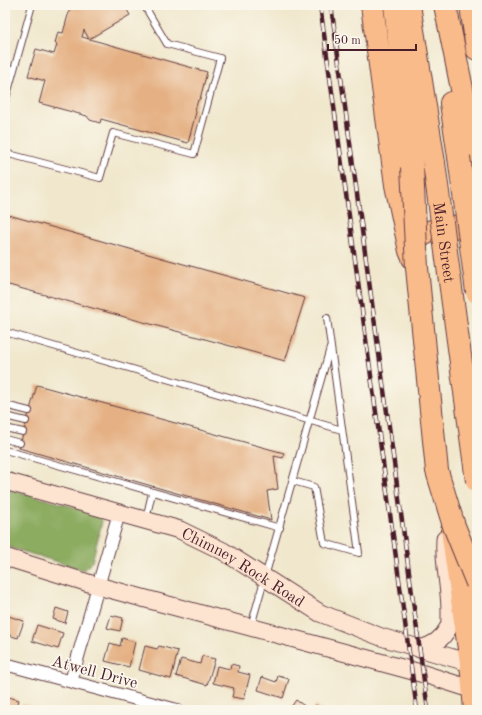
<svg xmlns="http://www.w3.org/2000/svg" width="482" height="715" font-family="'Old Standard TT',serif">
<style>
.forest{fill:#8cac60;stroke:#6b6646}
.building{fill:#e5b184}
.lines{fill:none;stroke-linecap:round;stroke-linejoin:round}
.lane-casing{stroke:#633d43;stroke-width:8}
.street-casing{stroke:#633d43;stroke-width:14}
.secondary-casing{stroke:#633d43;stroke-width:19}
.highway-casing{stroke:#633d43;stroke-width:24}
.lane{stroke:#fff;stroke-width:6}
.street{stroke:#fff;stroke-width:12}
.secondary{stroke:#fde4d1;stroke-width:17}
.highway{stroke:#fabb8b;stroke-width:22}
.rail-casing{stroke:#4a1f2b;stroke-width:4.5}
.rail{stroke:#fbf7ec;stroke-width:3;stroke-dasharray:9;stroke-linecap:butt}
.highway-bridge-casing{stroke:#633d43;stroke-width:24;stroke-linecap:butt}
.highway-bridge{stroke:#fabb8b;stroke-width:22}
.labels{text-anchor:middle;stroke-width:3.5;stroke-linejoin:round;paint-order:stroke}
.street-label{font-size:16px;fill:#4a1f2b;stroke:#fbf7ec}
</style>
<rect width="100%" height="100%" fill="#fbf7ec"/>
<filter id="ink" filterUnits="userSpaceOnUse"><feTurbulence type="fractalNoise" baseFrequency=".025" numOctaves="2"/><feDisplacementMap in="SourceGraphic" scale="8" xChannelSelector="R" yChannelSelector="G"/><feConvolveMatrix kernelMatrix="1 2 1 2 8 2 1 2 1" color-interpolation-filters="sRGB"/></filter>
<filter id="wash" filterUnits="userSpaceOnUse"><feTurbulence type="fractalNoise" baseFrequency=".012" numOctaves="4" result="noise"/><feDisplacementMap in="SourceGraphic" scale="16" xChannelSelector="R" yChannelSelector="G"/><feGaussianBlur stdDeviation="0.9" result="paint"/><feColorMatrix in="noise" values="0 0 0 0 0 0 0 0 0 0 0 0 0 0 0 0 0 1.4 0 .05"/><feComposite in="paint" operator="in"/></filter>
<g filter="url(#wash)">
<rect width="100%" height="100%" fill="#f0e7cc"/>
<path class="forest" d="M5,488L99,514L102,522L92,562L84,570L5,546Z"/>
<g id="blocks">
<path class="building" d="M68,5H124L130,15L89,39L84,30L82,37L207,72L200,99L198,100L195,110L196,112L188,143L101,119L100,123L90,120L87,116L39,103L45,81L28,76L36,49L54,54L57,45L55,43L58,32L63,33L70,8Z
M5,214L305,298L285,361L5,284Z
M37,385L284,453L283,458L274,456L278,489L267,491L271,520L19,448Z
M56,608L68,612L65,623L53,619Z
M5,615L24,621L18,638L5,634Z
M111,615L123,618L120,631L107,628Z
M37,625L63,633L58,649L32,641Z
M122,638L135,642L129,667L105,661L110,643L120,646Z
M145,646L157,649L159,646L178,651L171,679L139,670Z
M202,656L215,659L207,685L176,676L181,659L200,664Z
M231,664L239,666L238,672L250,675L244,699L232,697L234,688L213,683L217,666L230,669Z
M278,676L289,679L283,698L258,690L262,677L276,682Z
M5,696L19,700L16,710H5Z
M296,700L310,710H289Z
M23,704L44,710H21Z
M316,705L322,710H312Z"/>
</g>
</g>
<g filter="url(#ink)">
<use href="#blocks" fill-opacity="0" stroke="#633d43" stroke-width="1"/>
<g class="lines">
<defs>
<path id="lane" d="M5,102L32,5
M5,153L100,178L113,133L194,154L220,58L167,44L144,5
M5,332L342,430
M5,405L29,411
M5,416L26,421
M5,428L23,432
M5,439L20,443
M5,450L280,528
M293,481L314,487L324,543L359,553L327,318
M146,519L152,493
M251,626L330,348"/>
<path id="street" d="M5,664L177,710
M71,681L119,513"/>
<g id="secondary">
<path id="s1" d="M5,481L180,530L223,551L320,613L381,637L477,665"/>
<path d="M5,557L98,586L424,674L477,691"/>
<path d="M420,649C432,646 442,640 448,628C450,625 450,620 450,616C451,590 443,565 445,539"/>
</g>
<path id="highway" d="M372,5L396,185L410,251
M395,5L406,101L412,167
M409,5L434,163
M445,5L477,163
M471,5L477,49
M451,103L459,157
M413,258C413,252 414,244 418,239C428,227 457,227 472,225L477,226
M452,530L471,663L475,710"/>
</defs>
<use href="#lane" class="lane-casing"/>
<use href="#street" class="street-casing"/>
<use href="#secondary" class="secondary-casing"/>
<use href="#highway" class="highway-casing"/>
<use href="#lane" class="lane"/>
<use href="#street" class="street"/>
<use href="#secondary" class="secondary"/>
<use href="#highway" class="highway"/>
<defs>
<path id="rail" d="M320,5L417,710
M331,5L428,710"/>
</defs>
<use href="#rail" class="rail-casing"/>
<use href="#rail" class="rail"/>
<defs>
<g id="highway-bridge">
<path d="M459,157L477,292"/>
<path id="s2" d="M434,163L477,481"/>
<path d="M412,167L417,268L437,471L454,526L477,583"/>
</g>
</defs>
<use href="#highway-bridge" class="highway-bridge-casing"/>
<use href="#highway-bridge" class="highway-bridge"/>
</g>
</g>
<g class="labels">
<g class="street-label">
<text dy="6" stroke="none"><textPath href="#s2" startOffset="80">Main Street</textPath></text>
<text dy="6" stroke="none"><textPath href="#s1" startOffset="255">Chimney Rock Road</textPath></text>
<text transform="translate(95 671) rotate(15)" y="6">Atwell Drive</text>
</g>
</g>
<rect width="482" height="715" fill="none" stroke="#fbf7ec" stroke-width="20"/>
<path d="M328 44v6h88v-6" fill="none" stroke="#4a1f2b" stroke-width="2"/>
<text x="334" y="44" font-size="12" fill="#4a1f2b" stroke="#fbf7ec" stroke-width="3" paint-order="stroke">50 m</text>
</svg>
